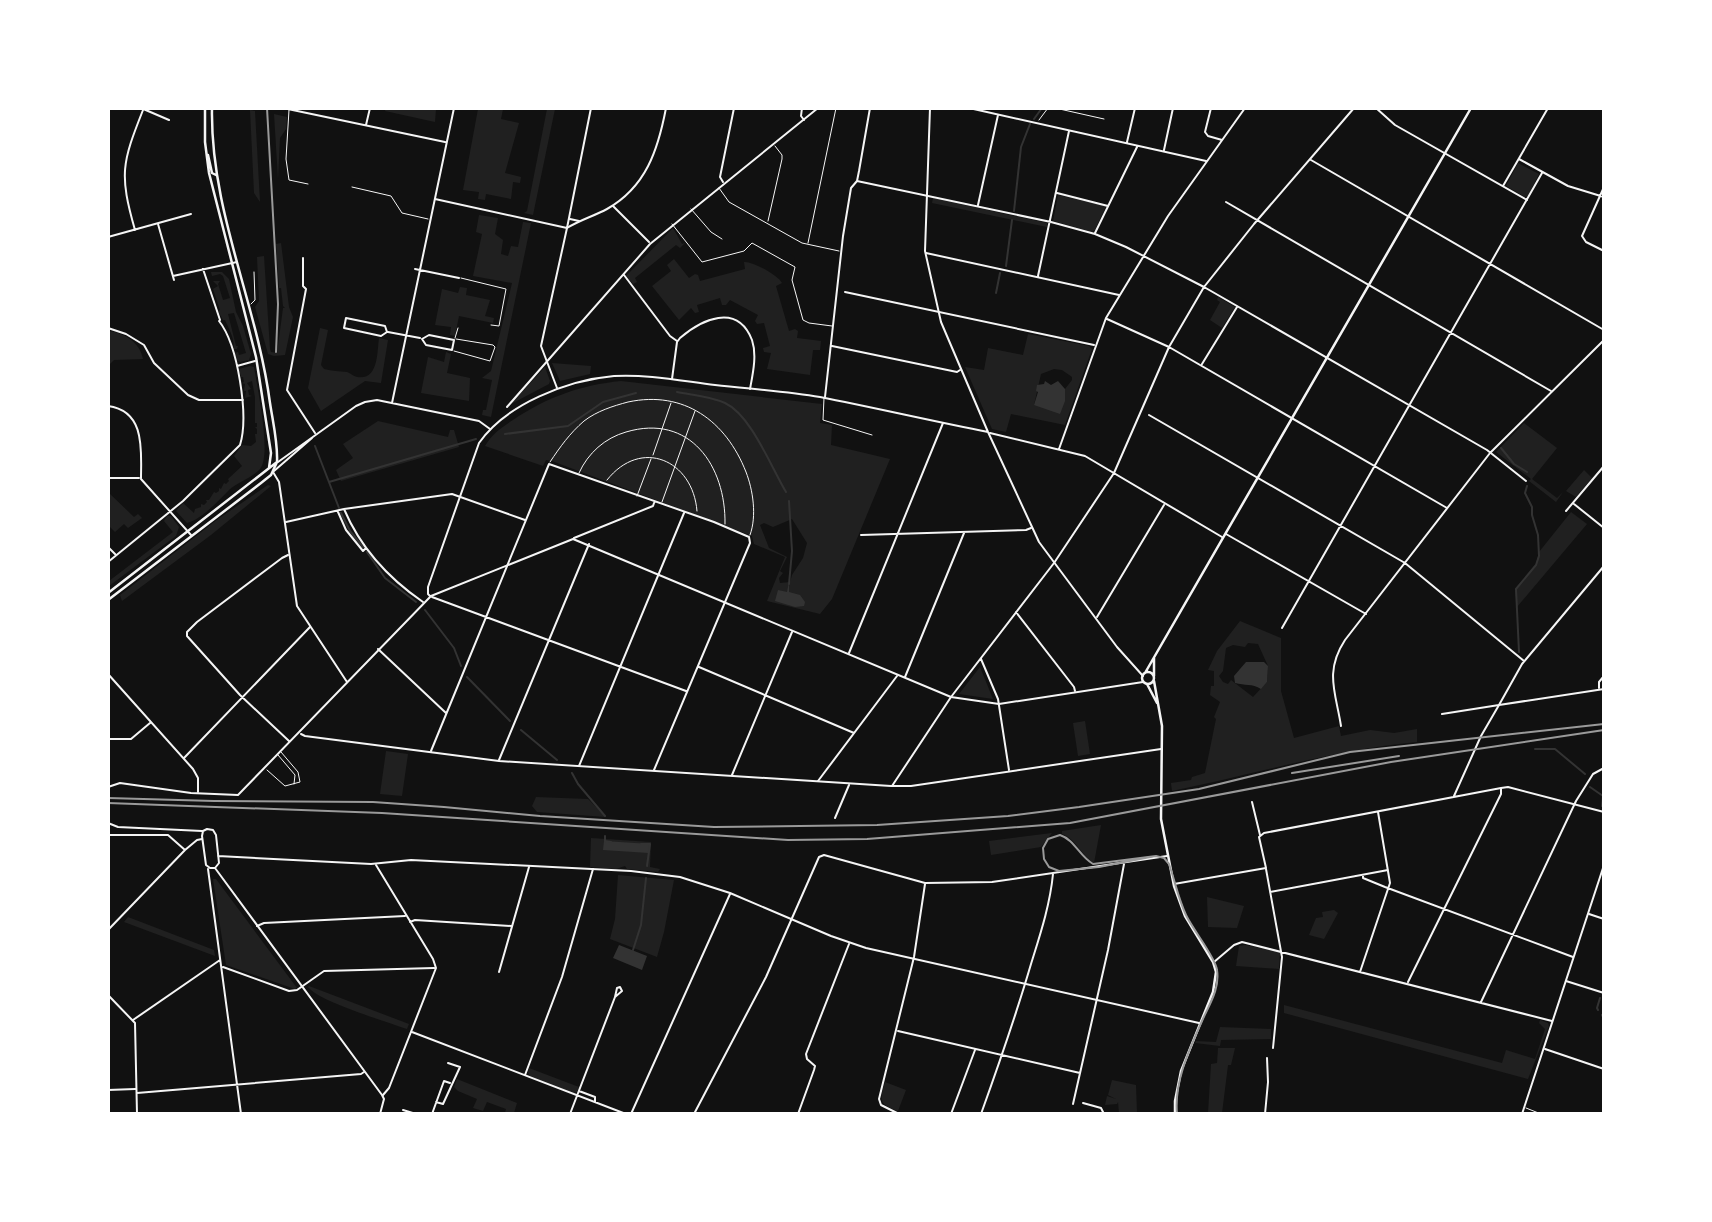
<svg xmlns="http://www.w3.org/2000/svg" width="1712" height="1222" font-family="Poppins,sans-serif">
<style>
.green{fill:#202020;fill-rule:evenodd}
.water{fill:#333}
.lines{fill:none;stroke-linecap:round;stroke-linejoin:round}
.stream{stroke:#333;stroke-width:2}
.service{stroke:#f5f5f5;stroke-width:1}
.minor{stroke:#f5f5f5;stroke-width:2}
.tertiary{stroke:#f5f5f5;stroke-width:2}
.secondary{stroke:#f5f5f5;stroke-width:2.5}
.tram{stroke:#9a9a9a;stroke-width:2}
.rail{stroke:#9a9a9a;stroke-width:2}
</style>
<rect width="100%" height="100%" fill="#111"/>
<path class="green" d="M386,108L436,109L435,122L385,111Z
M478,109H503L501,119L519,123L505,173L521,177L520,183L513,182L511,199L486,194L485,200L478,199L479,192L463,190Z
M547,109H555L533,215L524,213L527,211Z
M250,110L255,111L260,202L254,193Z
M274,114L287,117L286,129L280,138L278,179Z
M1518,163L1539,174L1528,196L1525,197L1506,186Z
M1058,195L1106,206L1095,230L1092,232L1053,221Z
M933,198L1047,223V227L932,203Z
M479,215L498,218L495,234L503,240L501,254L508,256L511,246L518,247L523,222L531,223L491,417L482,415L483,410H486L492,380L482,378L491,371L512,283L473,276L482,234L476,232Z
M673,228L682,244L685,243L680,248L676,245L635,278L637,282L633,284L626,276Z
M281,243L289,307L293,317L285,355L274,356L268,354L255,307L259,301L257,257L264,256L270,349L271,352L277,353L283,308H285L283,306L281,288H279L276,244Z
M674,259L689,278L695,274L698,275L700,281L745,269L744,262C752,261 778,275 782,283L776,286L789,331L795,329L798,331L797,338L821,341L820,350H813L810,375L767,369L771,353L764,352L763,348L770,346L764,323L757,324L755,321L758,315L730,300L726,305H722L720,298L697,305L699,312L695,313L691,308L679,320L652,286L671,271L667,265Z
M211,272H222L229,279L236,312L243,326L251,354L249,360L240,362L237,360L234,353L238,352L239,355L246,353L234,313L228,314L236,346H238L237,349H233C236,342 229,329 225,320H223L218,311L220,310L213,289L218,286L213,281H220L218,284L223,300L230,298L223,276L220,274L212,276Z
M460,287L467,288L466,295L490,300L485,316L494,318L493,323L459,316L455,336L450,335L451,327L435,325L442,289L458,293Z
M1218,297L1235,307L1222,328L1210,320L1220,302L1217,300Z
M320,328L328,330L321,365L324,369C332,371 339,371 347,372C350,373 353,376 357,377C379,381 377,351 379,338L388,340L381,383L365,381L321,411L308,388Z
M109,331C124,333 140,342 143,359L114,360L109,365Z
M1028,334L1089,346L1092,349L1065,425L1011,414L1006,432L992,429L965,367L984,370L988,348L1023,355ZM1054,369L1062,370L1072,377V380L1065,389L1064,401L1034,405L1041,374Z
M446,352L451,354L447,373L470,378L469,401L421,393L428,357L444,362Z
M552,363L591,366L590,374L560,381Z
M250,366L254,367C257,386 272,455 260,469C252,478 238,482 229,490C218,501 202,519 187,523L176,511L183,503L194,513L195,509L201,507V504L204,505L207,502L206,500H209L214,492L216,493L219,491V488L221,489L224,483L226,484L229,481L228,479L242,466L234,456L242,445L251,446L256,442L255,434H257V429L255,427H257V423H255V397L252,381L247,383L251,389L248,390L249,395L252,396L245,398L246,391H244L245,384L242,383L244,382L243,377H241L239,369Z
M545,367L550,381L549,384L511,404Z
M621,381L822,404L820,423L832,425L831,445L890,459L832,599L820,614L767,601L785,557L754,544L752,536L552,461L546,460L543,466L485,446C492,434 502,427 513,420C547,397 581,385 621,381ZM792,519L807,543L803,558L792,575L790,582L780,583L779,578L783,573L780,571L787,557L769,548L760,525L764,523L773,527Z
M378,421L448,437L450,430H454L459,447L341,481L336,470L353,458L343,444Z
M1524,423L1557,448L1532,479L1557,498L1563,492L1556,502L1529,481L1531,479L1496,452Z
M1584,470L1592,478L1576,497L1566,491Z
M268,485L271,486L211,535L122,601L120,595L218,519Z
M109,493L134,517L138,514L142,518L128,528L124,524L115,532L109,526Z
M1571,512L1587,524L1517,607L1515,591L1535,567L1539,552Z
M167,516H171L179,527L176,536L109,586V581L173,532L164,521Z
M1240,621L1281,638V691L1294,738L1339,726L1341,736L1370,730L1394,733L1417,729V742C1333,750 1255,774 1172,791L1171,783L1191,780L1192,777L1205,773L1216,719L1214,717L1220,702L1210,695L1211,686H1214V671L1208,670L1217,651ZM1248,643L1258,644L1268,666L1267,682L1253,697L1231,680L1228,684L1223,682L1219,676L1223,671L1226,648L1233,645L1245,647Z
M980,667L993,699L959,694Z
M1085,721L1090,754L1078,756L1073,723Z
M386,751L408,754L402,796L380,794Z
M536,797L588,799L606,817L537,812L532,806Z
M1101,825L1094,863C1081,855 1076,839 1062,834V831Z
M1052,833L1041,847L991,855L989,841Z
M591,838L651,842L650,867L660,869L658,872L627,869L625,866L616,869L590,867Z
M618,875L674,880L664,932L657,957L610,939L615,919Z
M213,879H216L297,988L295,989L226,965Z
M1207,897L1244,906L1237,928L1208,927Z
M1334,910L1338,913L1324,939L1309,935L1316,918L1323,917L1322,912Z
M128,917L214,950L215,956L124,922Z
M1245,945L1280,952L1279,969L1236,966L1239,946Z
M309,986L409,1024L407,1029C387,1022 318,1001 308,987Z
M1284,1005L1502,1063L1506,1050L1535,1059L1545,1029L1539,1023L1540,1020L1548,1023L1549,1026L1528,1079L1284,1013Z
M1220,1027L1271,1029V1039L1221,1040L1220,1046L1195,1043L1196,1041L1216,1042Z
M1218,1048H1235L1231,1065H1228L1222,1113H1208L1211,1064L1217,1063Z
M529,1068L579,1087L577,1092L573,1093L530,1076L528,1073Z
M457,1079L517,1103L514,1113H505L506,1109L487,1102L483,1111L473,1108L477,1099L458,1091L454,1087Z
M1112,1080L1136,1085L1137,1113H1119L1118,1102L1117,1104L1105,1105L1107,1096L1116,1099L1108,1095Z
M885,1082L906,1090L898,1111C879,1104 879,1101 885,1082Z"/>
<path class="water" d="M1045,381L1051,385L1058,381L1065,389V401L1060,414L1034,405L1038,392L1036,391L1037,385L1044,384Z
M789,582V592L800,595L805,602L804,606L795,607L775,601L778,590L787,592Z
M1246,662H1264L1268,666L1267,682L1261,689C1252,683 1245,686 1235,683L1234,676Z
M604,841L650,844L649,853L603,850Z
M619,945L647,956L642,970L613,958Z"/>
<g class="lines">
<path class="stream" d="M1034,119L1042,108
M1014,211L1021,147L1030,124
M1006,266L1012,220
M996,293L1000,273
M677,392C692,395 710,396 725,403C751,415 771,467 786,492
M505,434L568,426L603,402L636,393
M315,446L339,508
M1501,448L1514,464L1527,472
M329,482L476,439
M341,513L350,531L363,547
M367,552L385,578L416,602
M789,584L792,551L789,501
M425,610L454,648L461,666
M1519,652L1516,589L1536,565L1539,556L1538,535L1532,515V507L1525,493L1527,486
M467,677L510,721
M521,730L557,760
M1535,749H1555L1585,774
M572,773L578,784L605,816
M1590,787L1603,796L1602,806
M605,836V841L611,842
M641,844H650L647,866
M633,950L641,925L646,878
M1603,988L1604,985
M1598,1010L1597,1008L1600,998
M1602,1015L1604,1019"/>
<path class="service" d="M1055,108L1104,119
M289,110L286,159L289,180L308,184
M1039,120L1048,108
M352,187L391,196L402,213L428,219
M719,188L729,202L802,243L839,251
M691,209L711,232L722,239
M768,221L782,159V155L775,146
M672,224L702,262L744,251L752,243L795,267L792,280L803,320L809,323L832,326
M808,243L836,108
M461,278L506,289L499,326L491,325
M251,304L255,300L254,272
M455,338L458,328
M454,351L490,361L495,347L493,345L456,339
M824,398L823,420L872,435
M653,455L671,403
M550,462C560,447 570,433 584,421C597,411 613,406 628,402C684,390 726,421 746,472C753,490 757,516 750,535
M579,473C588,453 605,438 626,432C690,413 726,466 725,524
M607,480C641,437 693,460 697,511
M637,496L651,459
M662,502L695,411
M278,755L295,775L294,784
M267,770L285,786L300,782L298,772L281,752
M1526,1108L1541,1114"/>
<path class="minor" d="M141,108L169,120
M283,108L445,142
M802,108L801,116L804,120
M969,108L1206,161
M1211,108L1205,132L1208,136L1222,140
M1376,108L1395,125L1527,200
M366,125L370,108
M1127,142L1135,108
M1164,150L1173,108
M1519,159L1568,186L1604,197
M1311,160L1604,330
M857,181L1051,222L1095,234L1126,247L1204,287L1487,450L1526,481
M723,182L720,177L734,108
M1503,186L1548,108
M1604,187L1582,236L1586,242L1604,251
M1057,193L1108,206
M435,199L567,228L591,108
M1226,202L1551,391
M978,205L998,115
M613,206L649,242
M570,219L579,221
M158,224L174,280
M135,230C119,174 122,163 143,110
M1095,233L1137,147
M108,237L191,214
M926,253L1119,295
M303,258V286L306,289L287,390L315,433
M203,269L220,320
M415,269L459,278
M624,275L670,336L677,341
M173,276L237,262
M1038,276L1069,131
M845,292L1094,345
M346,318L385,326L387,332L381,336L344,328Z
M1107,319L1169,347L1447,508
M108,328L126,334L144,345L154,363L188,395L199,400H243
M388,332L420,338
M429,335L454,340L452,350L426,345L422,339Z
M832,346L957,372L960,370
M1202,364L1237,307
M237,366L255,361
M672,379L677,342L680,338C701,320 737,302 752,340C757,355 753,373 750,389
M825,397L843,236L851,188L857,181L859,171L870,108
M392,403L454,108
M108,406C146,411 141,451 141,478
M507,407L650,244L818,108
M1149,415L1405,563L1524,661
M990,433L1085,456L1222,537
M1059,449L1106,318L1168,216L1245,108
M278,462L356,406L365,402L377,400L479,421L490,429
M274,471L312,438
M108,478H139
M141,479L191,535
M1574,504L1604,528
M344,509C361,549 388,578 423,602
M1566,511L1604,466
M338,512L346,530L363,551L366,548
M286,522L344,509L452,494L525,520
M1226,534L1366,614
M861,535L1026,530L1031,528
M574,538L653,506L654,503
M108,547L115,554
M288,555L282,558L197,622L187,632V636L240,695L289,741
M108,562L183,501L240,445C249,416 238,345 219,321
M432,597L686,691
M1016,612L1074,687L1075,691
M1097,617L1164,505
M1282,628L1542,173
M378,649L446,713
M849,653L943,423
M981,659L998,699L1009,770
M699,667L854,733
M108,674L193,769L198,778V792
M905,677L964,533
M1599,688V682L1604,676
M1442,714L1499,705L1522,664L1604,566
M1341,726C1336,693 1324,672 1345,640L1490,453L1604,340
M108,739H131L150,723
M431,751L549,464L714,522L749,537L750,543L654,770
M184,758L310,627
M499,760L589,544
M579,766L684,513
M732,775L792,632
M818,781L897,676
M892,786L951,697L1054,563L1114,473L1169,347L1204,287L1254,224L1354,108
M1252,802L1260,835
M835,818L849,785
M108,835H168L185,850
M376,865L433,959L436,968L389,1088L383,1095
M208,869L241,1114
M1266,869L1282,957L1273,1048
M1363,876V878L1385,887L1573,957
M1270,892L1388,870
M1589,914L1604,919
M410,922L415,920L511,926
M257,926L264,923L405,916
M108,930L185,850L197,840L202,839
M1214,962L1234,945L1242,942L1552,1021
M223,967L289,991L297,990L324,971L434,968
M499,972L529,867
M1360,972L1390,883L1378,812
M1566,981L1604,993
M1408,982L1501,794V789
M108,995L135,1023L137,1114
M1481,1002L1576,801L1593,774L1604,768
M133,1020L220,960
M898,1031L1080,1073
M412,1032L626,1114
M1545,1049L1604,1069
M525,1075L562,977L593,869
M108,1090L135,1089
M579,1091L595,1097V1102
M137,1093L361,1074L364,1072
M436,1102L443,1104L460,1067L448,1063
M1083,1103L1101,1108L1104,1114
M1073,1104L1108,950L1124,864
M403,1110L416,1114
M432,1114L444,1081L450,1083
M570,1114L615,997L622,991L620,987L617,988L615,997
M631,1114L730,894
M694,1114L766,977L819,857L824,855L925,883L992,882L1167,856
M798,1114L814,1070L815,1066L807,1059L806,1054L849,944
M899,1114L881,1105L879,1099L914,957L925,884
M951,1114L975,1050
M981,1114C999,1064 1016,1015 1031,964C1040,935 1050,905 1053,874
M1265,1114L1268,1082L1267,1058"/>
<path class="tertiary" d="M930,108L925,251L941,322L988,432L1039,542L1117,647L1143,676
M557,388L541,346L567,228C580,220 594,216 607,209C646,187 658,150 666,108
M273,472L279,482L297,606L347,682
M430,596L428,594V587L479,443C506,404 568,380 614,376C647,374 682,381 715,385C750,389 786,391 820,397C876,408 932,421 988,432
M301,734L305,736L499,761L891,786H911L1161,749
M108,787L120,783L191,793L238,795L431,596L573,539L951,697L999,704L1143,682
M1454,796L1481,736L1499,705L1604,689
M108,823L118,827L202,831
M207,829L213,830L216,835L219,863L215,868H210L206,865L202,836L203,831Z
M218,856L371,864L411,860L631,871L680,877L730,893L831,936L866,948L1199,1023
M215,868L382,1095L384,1099L380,1114
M1174,884L1266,868L1259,837L1264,833L1501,788L1508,787L1604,812
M1522,1114L1604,865"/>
<path class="secondary" d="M205,108V142L209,173L256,357L271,453L269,468
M208,155L212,173L216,175
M108,593L277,462
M108,600L261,483L271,475L277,462C278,443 273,423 270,403C257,304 210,210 212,108
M1142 678a6 6 0 1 1 12 0a6 6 0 1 1-12 0Z
M1145,673L1471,108
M1154,676V658
M1154,681L1162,726L1161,819L1174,886L1185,916L1213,962L1216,972L1213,992L1181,1071L1175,1101V1114
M1147,684L1157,703"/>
<path class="tram" d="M1292,773L1399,756
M108,798L214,801L373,802L444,807L540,816L714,827L877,825L1008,816L1079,807L1199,789L1350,752L1604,724
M1150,857L1099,867L1059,871L1049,867L1044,859L1043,848L1048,839L1060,835C1075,840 1079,856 1093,864L1156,856L1164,858L1169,864C1175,881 1178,898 1186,915C1193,930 1216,958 1217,970C1220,989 1209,1005 1202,1021C1189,1050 1174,1082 1177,1114"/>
<path class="rail" d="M267,108L278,304L276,352
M108,803L382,813L788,840L867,839L1070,823L1391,762L1604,730"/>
</g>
<rect width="1712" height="1222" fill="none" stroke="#ffffff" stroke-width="220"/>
</svg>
